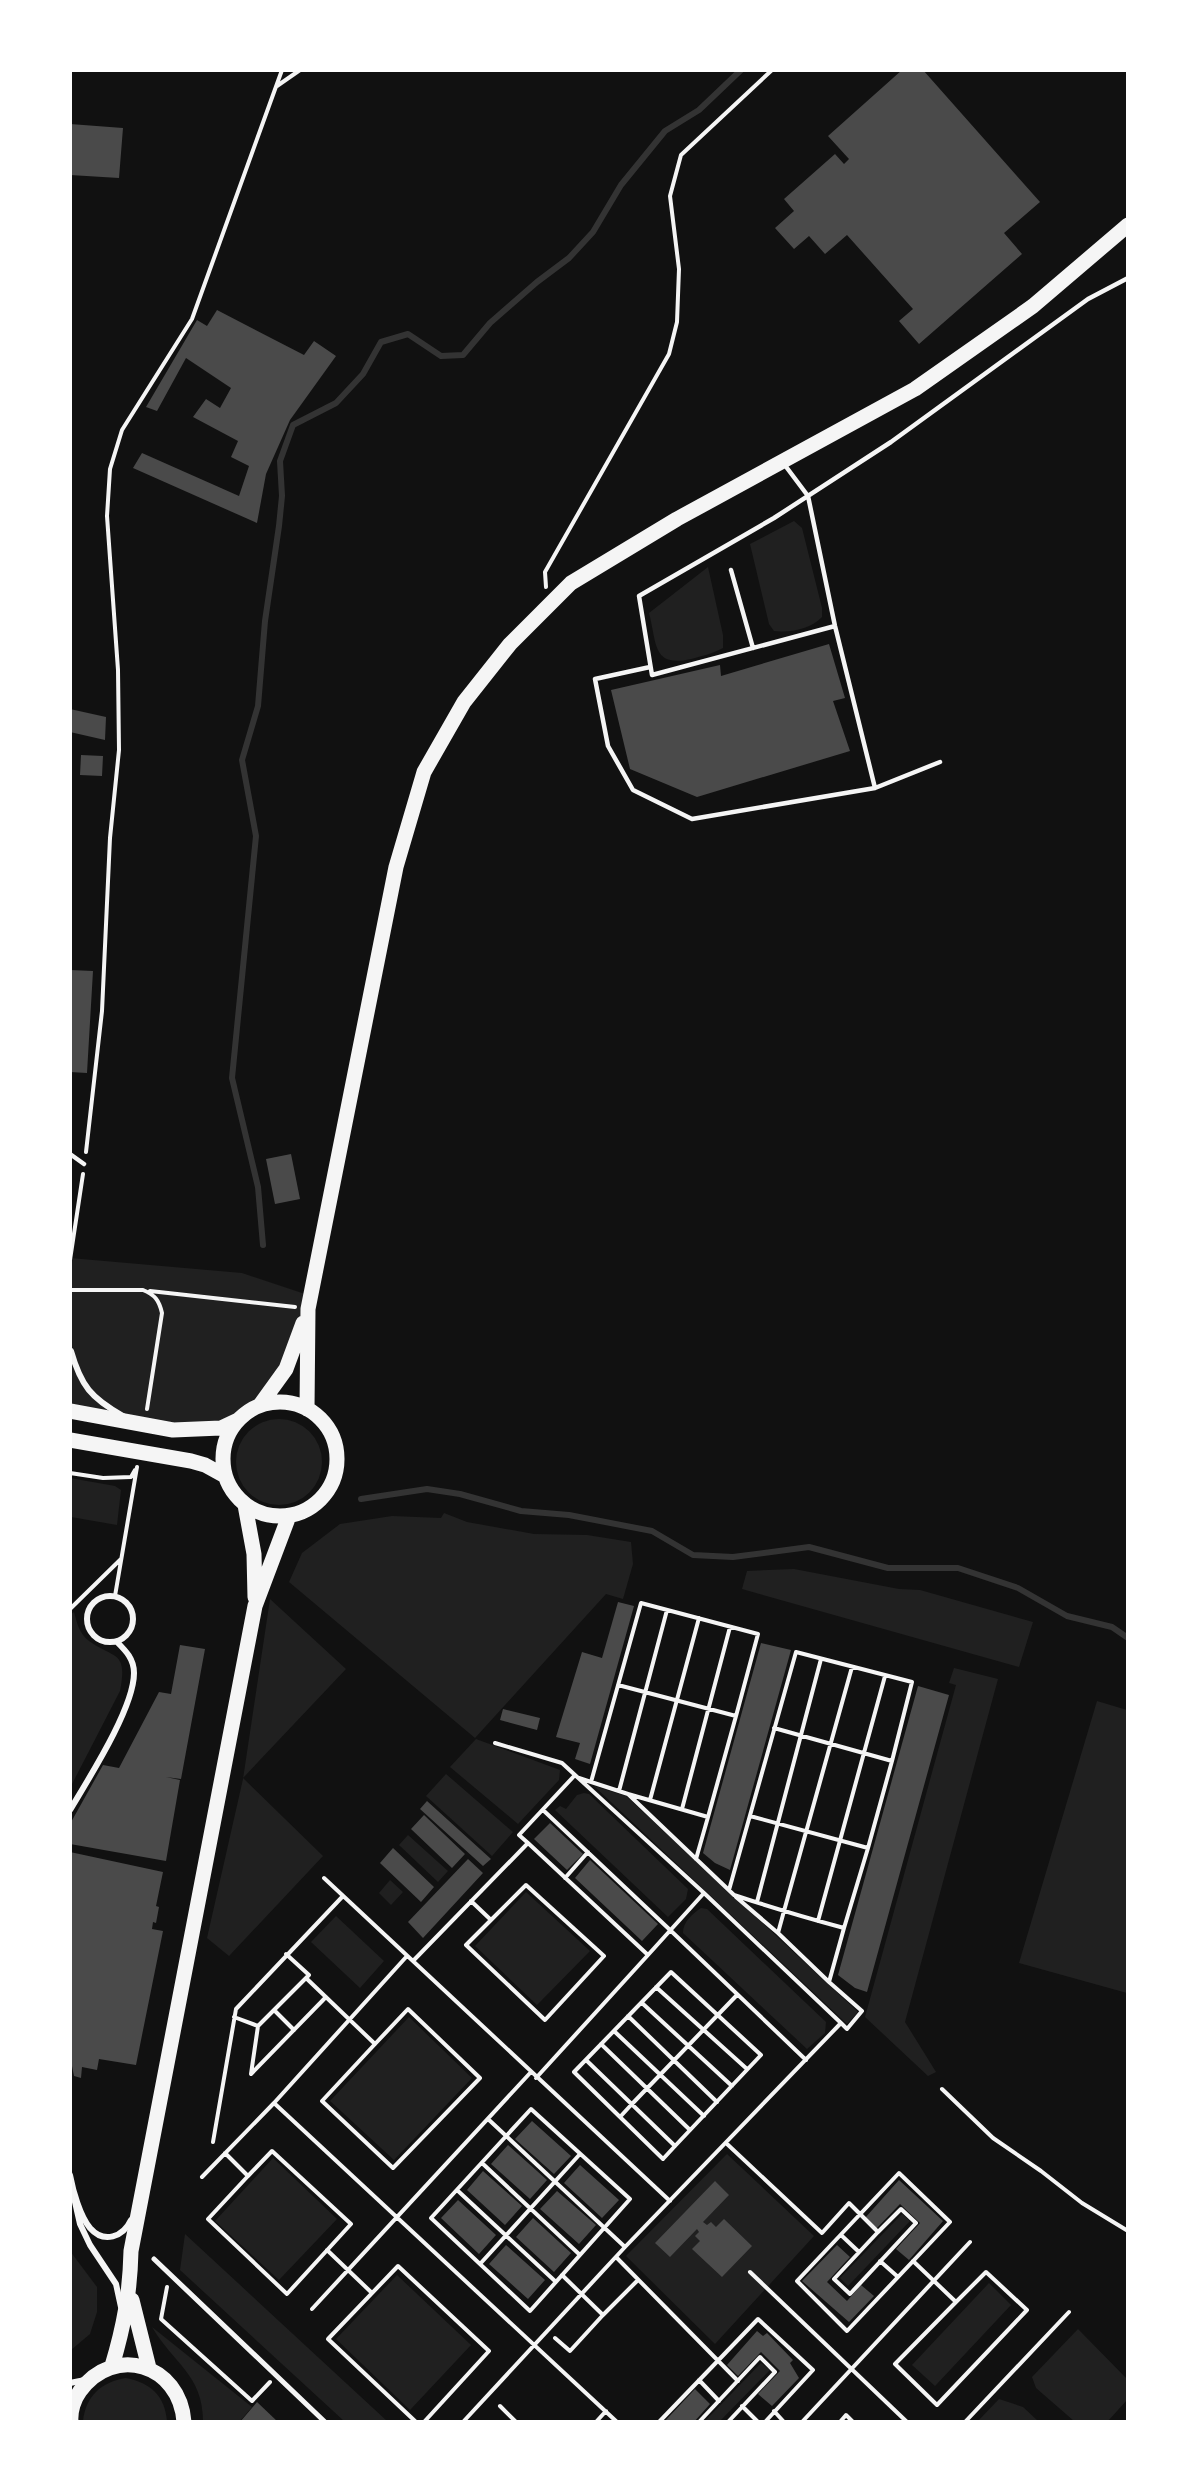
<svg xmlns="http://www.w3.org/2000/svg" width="1198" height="2492" font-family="'Titillium Web',sans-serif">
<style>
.green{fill:#202020}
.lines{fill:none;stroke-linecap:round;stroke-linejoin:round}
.stream{stroke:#333;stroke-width:6}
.building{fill:#4a4a4a}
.path{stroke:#f5f5f5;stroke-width:4}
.service{stroke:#f5f5f5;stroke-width:4.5}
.pedestrian{stroke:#f5f5f5;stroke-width:5}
.minor{stroke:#f5f5f5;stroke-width:6}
.primary{stroke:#f5f5f5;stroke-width:15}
</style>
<rect width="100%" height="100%" fill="#111"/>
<path class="green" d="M794,521L802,528L822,608V617C811,629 790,633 774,631L769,624L750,544Z
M708,567L723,635V648C712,654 702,656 691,659C652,668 657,643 649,613Z
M70,1258L242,1273L311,1296L308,1309L260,1405L221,1428L71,1411Z
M236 1462a43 43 0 1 1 86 0a43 43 0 1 1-86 0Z
M70,1478L115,1486L121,1490L117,1525L71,1517Z
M444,1513L467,1522L534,1534L587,1535L631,1542L633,1564L623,1599L606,1594L475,1738L289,1582L302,1553L340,1524L392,1516L441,1518Z
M794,1569L899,1589L920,1590L1033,1622L1019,1667L742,1589L747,1571Z
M270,1599L346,1669L243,1778L323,1856L229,1956L207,1938L243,1779Z
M74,1612C77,1623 79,1633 89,1641C114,1659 128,1650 120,1691L71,1786L70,1615Z
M954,1668L998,1679L905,2022L936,2072L928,2076L865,2017L956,1685L949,1683Z
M1097,1701L1127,1710V1993L1019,1963Z
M476,1739L560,1770L559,1780L518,1824L450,1767Z
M446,1774L513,1832L492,1856L426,1796Z
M594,1786L626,1796L858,2012L847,2024Z
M584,1793L589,1794L688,1889L686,1899L668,1917L555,1810L560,1806L566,1809L577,1795Z
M408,1835L448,1871L438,1882L399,1845Z
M390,1880L403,1892L391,1905L379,1893Z
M526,1892L590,1951L537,2005L475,1946Z
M701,1908L707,1909L826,2022L825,2033L807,2049L683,1933C683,1922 692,1914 701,1908Z
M336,1916L384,1961L360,1988L311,1942Z
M409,2017L472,2078L394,2160L330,2101Z
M727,2154L814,2236L715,2344L626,2256Z
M273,2158L337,2219L279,2280L215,2221Z
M902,2214L910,2221L848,2286L840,2278Z
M185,2234L387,2421H344L180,2270Z
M70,2251L97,2287V2312L90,2334L71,2350Z
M397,2275L471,2345L410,2410L336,2339Z
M989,2283L1011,2305L935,2386L912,2365Z
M152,2327L252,2407L240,2421H203C203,2375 173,2363 152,2327Z
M1078,2329L1127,2379V2400L1108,2421H1074L1036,2388L1032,2377Z
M761,2363L770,2370L720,2421H705Z
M126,2378C151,2383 165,2396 167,2421H83C86,2396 101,2382 126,2378Z
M999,2399L1023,2407L1038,2421H978Z"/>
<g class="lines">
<path class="stream" d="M263,1245L258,1187L232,1078L256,836L242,760L258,706L265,621L279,526L282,496L280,461L293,425L336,403L363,374L381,342L408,334L441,356L463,355L490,323L537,282L569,258L593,232L621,185L665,131L699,110L741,70
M361,1499L427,1489L460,1494L521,1511L569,1515L652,1531L693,1555L733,1557L809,1547L888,1568H958L1018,1588L1067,1616L1112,1627L1128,1638"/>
</g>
<path class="building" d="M902,70H923L1040,202L1004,233L1022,254L919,344L899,321L913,309L847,235L825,254L809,236L794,249L775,228L794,211L784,199L835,154L844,164L849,159L828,136Z
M70,124L123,128L119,178L70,175Z
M217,310L304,355L314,341L336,356L290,420L266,474L257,523L133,468L142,453L239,496L249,466L231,457L238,441L193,417L206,399L220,408L231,388L186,358L157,411L146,407L197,320L207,326Z
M829,644L845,698L833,701L850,751L697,797L630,769L611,690L720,665L721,676Z
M70,709L106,717L105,740L70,732Z
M81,755L103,756L102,776L80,775Z
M70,970L93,971L87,1073L70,1072Z
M291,1154L300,1199L275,1204L266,1159Z
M618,1602L634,1606L590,1764L575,1759L580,1743L556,1737L582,1652L602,1658Z
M761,1643L791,1650L730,1870L715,1863L703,1853Z
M180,1645L205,1649L181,1779L166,1777L180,1780L166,1861L70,1844V1824L103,1765L119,1768L159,1692L171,1694Z
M918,1686L949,1695L867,1992L855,1988L838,1975Z
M503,1709L540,1718L537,1730L500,1720Z
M427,1801L491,1859L483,1866L420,1809Z
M424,1815L465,1854L452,1868L411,1829Z
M550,1823L583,1854L567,1870L534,1839Z
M393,1848L434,1887L421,1902L380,1863Z
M70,1852L163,1872L156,1906L159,1907L156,1923L153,1922L152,1929L163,1931L136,2065L99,2059L97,2070L82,2067L81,2078L74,2076L70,2056Z
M468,1859L483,1873L423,1938L408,1922Z
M590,1860L658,1924L642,1941L575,1878Z
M532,2121L571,2156L554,2174L515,2139Z
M508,2145L547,2180L530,2199L491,2164Z
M580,2165L619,2200L602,2218L564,2183Z
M483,2171L522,2206L505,2225L467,2190Z
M899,2180L943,2221L909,2260L896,2249L920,2223L900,2204L876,2229L865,2218Z
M715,2181L729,2195L703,2222L707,2225L711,2222L716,2227L724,2219L752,2246L722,2277L692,2249L700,2241L695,2236L699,2232L697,2229L670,2257L655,2243Z
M557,2191L596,2225L579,2244L540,2209Z
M458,2200L496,2235L479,2254L441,2218Z
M533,2218L571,2253L554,2272L516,2237Z
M506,2245L545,2280L528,2299L489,2264Z
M837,2245L850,2257L827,2282L847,2301L861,2285L874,2296L849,2322L802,2281Z
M757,2331L763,2336L767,2333L793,2360L790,2363L799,2378L772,2406L758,2394L780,2371L761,2352L738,2376L727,2365Z
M695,2389L710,2404L694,2422H664Z
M257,2402L278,2422H240Z"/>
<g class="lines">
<path class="path" d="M277,86L300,70
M546,587L545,572L669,354L677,322L679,269L670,196L681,155L772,70
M86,1152L102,1011L110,838L119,750L118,670L107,516L110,469L122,430L192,319L282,70
M70,1260L83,1174
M70,1290H143C155,1295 159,1300 162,1313L147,1409
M150,1291L295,1307
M70,1473L103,1478L131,1477L135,1470
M115,1596L137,1467
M70,1609L121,1559
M618,1685L736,1716L708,1817
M774,1728L892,1761L868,1848
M495,1743L562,1763L575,1775
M579,1778L628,1794L734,1895C770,1907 807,1918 844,1928L829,1982L778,1933L784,1911L852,1667
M591,1782L641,1603L758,1634L736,1716
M619,1791L667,1610
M628,1794L708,1817L696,1859
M650,1800L699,1618
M682,1809L730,1627
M543,1810L669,1929
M750,1816L868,1848L844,1928
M528,1843L519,1835L575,1775L704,1893L648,1955
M324,1878L670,2201
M565,1878L588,1852
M729,1890L796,1652L912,1682L892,1761
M736,1897L778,1933
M471,1901L491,1920L526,1885L604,1956L545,2020L466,1945L491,1920
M757,1902L821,1659
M818,1921L885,1676
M669,1929L806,2060
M286,1954L309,1975L306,1978
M413,1961L528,1843L648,1955L536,2078
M829,1982L862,2011L847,2029L841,2023
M656,1987L747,2069
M326,1997L251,2074L258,2026L306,1978L375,2044L408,2009L480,2078L393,2168L322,2101L375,2044
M642,2003L732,2086
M274,2010L294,2030
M628,2016L717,2102
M234,2017L258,2026
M614,2031L704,2116
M601,2044L690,2130
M586,2060L675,2146L761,2055L671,1972L574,2072L620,2117L631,2105L737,1995
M942,2089L993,2138L1041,2171L1082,2203L1128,2231
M274,2103L617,2422
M531,2109L630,2199L530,2311L431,2218Z
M620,2117L663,2159L675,2146
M488,2119L625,2247
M213,2142L236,2009L343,1896
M726,2143L822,2233L849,2203L878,2232L901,2209L916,2223L850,2294L834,2279L878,2232
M225,2153L248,2176L272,2151L351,2224L287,2294L208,2219L248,2176
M482,2163L580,2255
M899,2173L950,2222L847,2331L797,2281Z
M202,2177L274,2103L407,1956
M457,2190L556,2282
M841,2235L859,2252
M327,2250L372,2293
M616,2257L738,2381
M880,2261L898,2277
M913,2261L956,2302L986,2272L1027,2310L937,2405L895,2364L956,2302
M480,2264L580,2154
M750,2272L907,2422
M562,2275L603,2315L638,2280
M167,2287L161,2319L252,2401L270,2382
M312,2309L531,2072
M555,2338L570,2351L603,2315
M699,2380L719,2401
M500,2406L516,2422
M742,2406L758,2422
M774,2411L784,2422
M416,2422L328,2339L398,2266L489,2351L424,2422
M463,2422L625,2247L841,2023L704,1893
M596,2422L606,2411
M659,2422L758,2319L813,2370L765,2422
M699,2422L760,2357L775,2372L728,2422
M802,2422L970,2242
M840,2422L846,2415L853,2422
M965,2422L1069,2312"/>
<path class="service" d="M784,464L808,496L835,626L875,788
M731,570L753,648
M835,626L652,675L639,596L774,518L891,442L1088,299L1128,278
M650,667L595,679L608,746L633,790L692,819L875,788L940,762
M70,1154L84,1164"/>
<path class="pedestrian" d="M154,2259L325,2422"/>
<path class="minor" d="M71,1351C81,1386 91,1398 123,1416
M87 1619a23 23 0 1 1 46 0a23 23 0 1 1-46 0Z
M70,1810C89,1778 134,1708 134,1673C134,1659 126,1651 117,1642
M70,2175C73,2191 80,2216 90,2228C104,2244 123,2237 131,2220
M73,2193L80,2224L90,2245L116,2284L121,2307
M70,2383L85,2380"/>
<path class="primary" d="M223 1459a57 57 0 1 1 114 0a57 57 0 1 1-114 0Z
M260,1405L286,1369L303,1323
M307,1409L308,1309L396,867L424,772L464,702L510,644L571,583L677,519L915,389L1033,306L1128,225
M70,1411L173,1430L221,1428L238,1420
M70,1440L191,1461L205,1465L225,1476
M245,1505L254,1554L255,1597
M132,2300L149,2368
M112,2366C124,2326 130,2293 131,2251L255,1606L289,1516
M71,2422C70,2411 74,2399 80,2391C114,2344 180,2364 184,2422"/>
</g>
<rect width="1198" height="2492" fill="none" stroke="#ffffff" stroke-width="144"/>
</svg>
